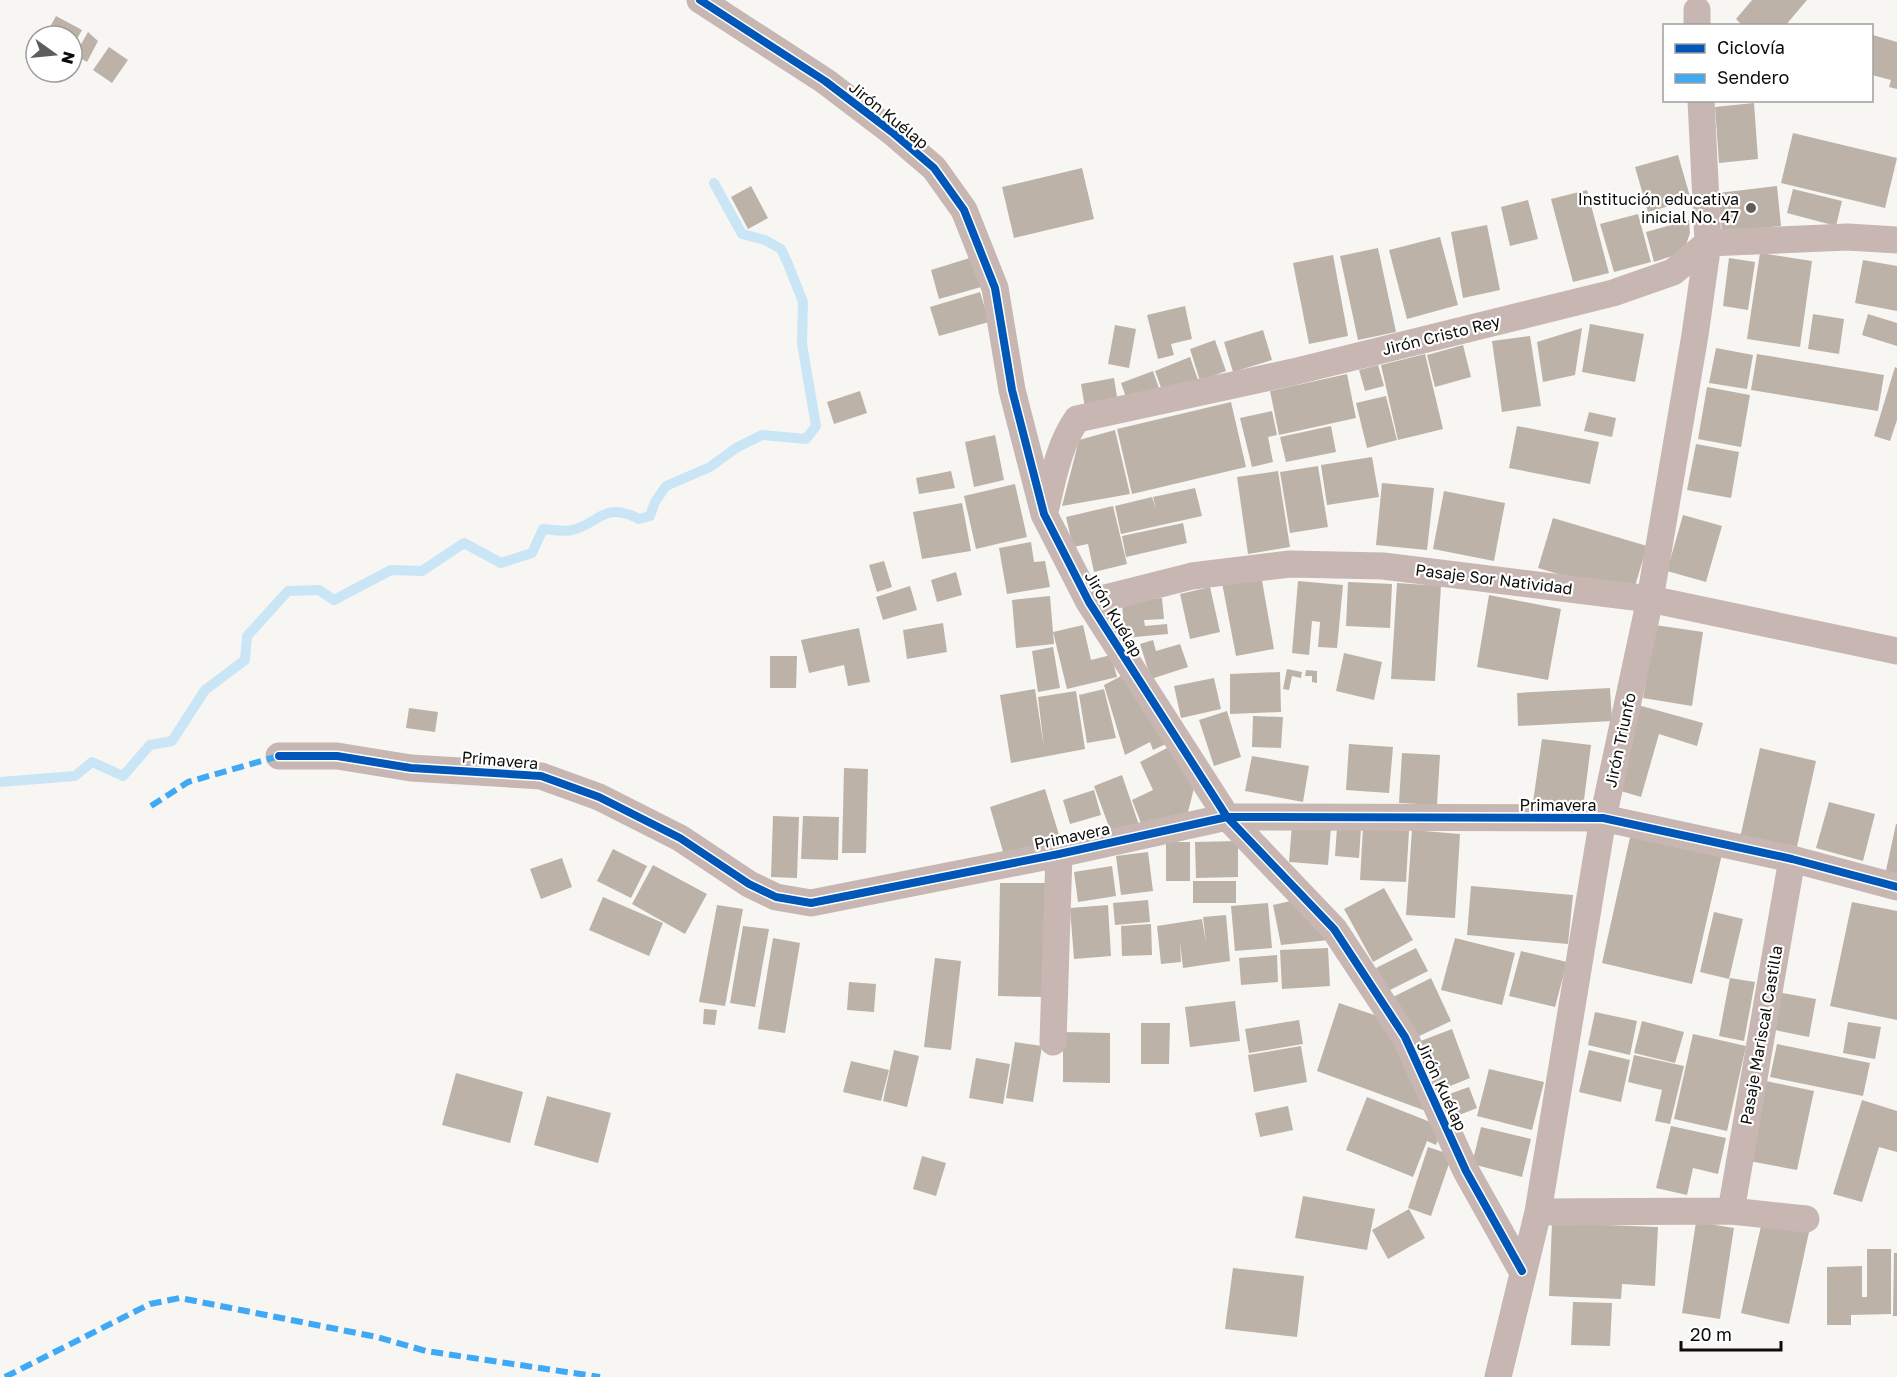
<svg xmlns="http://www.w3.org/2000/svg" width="1897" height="1377" font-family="'Golos Text',sans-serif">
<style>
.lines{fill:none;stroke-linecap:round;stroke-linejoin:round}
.stream{stroke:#cae6f6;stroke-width:10}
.building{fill:#bdb2a8}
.street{stroke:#c7b6b2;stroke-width:27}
.quiet{stroke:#3fa9f5;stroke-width:6;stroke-dasharray:12 6;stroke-linecap:butt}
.cycleway-casing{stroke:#fff;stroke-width:11}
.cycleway{stroke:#0057b8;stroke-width:8}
.poi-dot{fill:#5f5e5c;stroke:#fff;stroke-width:2}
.labels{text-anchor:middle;stroke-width:4.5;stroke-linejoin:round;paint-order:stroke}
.street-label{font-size:16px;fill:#0d0c0b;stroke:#fff}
.poi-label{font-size:16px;fill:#0d0c0b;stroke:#fff;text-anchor:end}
</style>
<rect width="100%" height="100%" fill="#f7f6f3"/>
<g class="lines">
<path class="stream" d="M0,782L75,776L92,762L123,776L150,745L172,741L205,690L245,660L247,636L288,591L319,590L334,600L391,570L422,571L464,543L501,563L532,553L543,529C552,530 563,532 572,530C598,525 603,500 639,519L650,516L655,502L666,486L710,467L736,448L762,435L806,439L816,426L802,344L803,302L788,264L781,249L765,240L742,234L714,183"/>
</g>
<path class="building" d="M1752,0H1807L1785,26H1743L1736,19Z
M56,16L82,30L72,48V36H45Z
M88,32L98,41L87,62L75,55Z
M1873,35L1897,42V89L1889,87L1891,80L1872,75Z
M109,47L128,60L112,83L93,70Z
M1754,103L1758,159L1719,163L1715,107Z
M1793,133L1897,158L1885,208L1781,183Z
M1678,155L1691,200L1648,212L1635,167Z
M1082,168L1094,219L1014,238L1002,187Z
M751,186L768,218L748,229L731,197Z
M1777,186L1781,226L1722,232L1718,193Z
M1793,189L1842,201L1836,226L1787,213Z
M1587,190L1609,273L1573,282L1551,199Z
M1528,200L1538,239L1510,246L1501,207Z
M1638,214L1651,262L1614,272L1600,224Z
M1689,220L1690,233L1686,245L1675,255L1654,262L1646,232Z
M1487,225L1500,290L1463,298L1451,232Z
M1440,237L1458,305L1407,319L1389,250Z
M1378,248L1396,332L1358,340L1340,256Z
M1760,253L1812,261L1800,347L1747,339Z
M1333,255L1348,336L1309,344L1293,263Z
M973,257L981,287L939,299L931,270Z
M1729,258L1755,262L1748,310L1723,306Z
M1863,260L1897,266V311L1855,303Z
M980,292L989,322L939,336L930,307Z
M1185,306L1192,339L1171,344L1174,355L1158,359L1147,315Z
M1813,314L1844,319L1839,354L1808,349Z
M1868,314L1897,323V346L1862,335Z
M1590,324L1644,334L1635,382L1582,372Z
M1115,325L1136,329L1129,368L1108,364Z
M1582,328L1575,375L1543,382L1537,342Z
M1263,330L1272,360L1233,372L1224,342Z
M1530,336L1541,406L1502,412L1492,341Z
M1215,340L1226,371L1200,381L1190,349Z
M1463,345L1471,377L1435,387L1427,355Z
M1716,348L1753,355L1747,389L1709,383Z
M1425,354L1443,429L1398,440L1381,365Z
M1757,354L1884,375L1878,411L1751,390Z
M1190,357L1198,380L1163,393L1155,371Z
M1378,365L1384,386L1365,391L1359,370Z
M1895,367L1897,368V420L1890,441L1874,436Z
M1153,371L1161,394L1129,406L1121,383Z
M1347,374L1356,418L1279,435L1270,391Z
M1114,378L1118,403L1085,408L1081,384Z
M1707,387L1750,395L1741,447L1698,439Z
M860,391L867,413L834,424L827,402Z
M1386,396L1397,440L1367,448L1356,403Z
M1231,402L1246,467L1132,494L1117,429Z
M1272,411L1277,435L1268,437L1273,462L1252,467L1240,418Z
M1589,412L1616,418L1612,437L1584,431Z
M1331,426L1336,452L1286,462L1280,437Z
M1517,426L1599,442L1590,484L1509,468Z
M1115,430L1130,494L1062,506L1079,440Z
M995,435L1004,480L974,487L965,442Z
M1696,444L1739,452L1731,498L1687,490Z
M1372,457L1379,497L1327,505L1321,465Z
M1318,466L1328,527L1290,533L1280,472Z
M951,471L955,488L919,494L916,478Z
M1278,471L1290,547L1248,554L1237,477Z
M1382,483L1434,488L1427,550L1376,545Z
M1015,484L1027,537L976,549L964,496Z
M1195,488L1202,516L1121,534L1115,506L1152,497L1156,509L1153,497Z
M1444,491L1505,503L1494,561L1433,549Z
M962,503L971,551L922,559L913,512Z
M1113,506L1127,564L1094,572L1088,544L1073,547L1066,517Z
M1683,515L1722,526L1706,582L1667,571Z
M1553,518L1647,546L1632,596L1538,568Z
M1183,523L1187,543L1126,557L1122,536Z
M1031,542L1034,562L1045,561L1050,587L1007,594L999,548Z
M884,561L892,587L877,592L869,565Z
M956,572L962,595L937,602L931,580Z
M1261,575L1274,649L1236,656L1222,583Z
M1298,581L1343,585L1337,648L1318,647L1320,622L1312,621L1309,655L1292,653Z
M1348,582L1392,584L1390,628L1346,626Z
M1397,583L1441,586L1435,681L1391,679Z
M910,586L917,610L883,620L876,597Z
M1210,587L1220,632L1190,639L1180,594Z
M1489,595L1561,609L1548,680L1477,667Z
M1050,596L1054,644L1016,648L1012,600Z
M1162,598L1164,619L1144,620L1145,626L1167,624L1168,634L1124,638L1122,601Z
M943,623L947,652L907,659L903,630Z
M1083,625L1091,660L1111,655L1117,677L1067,689L1053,632Z
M1655,625L1703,632L1692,706L1643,698Z
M859,628L870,682L848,686L844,665L809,673L801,640Z
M1153,640L1156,651L1180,644L1188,667L1151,679L1140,644Z
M1053,647L1060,688L1038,692L1032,651Z
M1344,653L1382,662L1374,700L1336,691Z
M770,656H797L796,688H770Z
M1287,669L1302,672L1301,678L1292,676L1289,690L1283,689Z
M1306,670L1317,671V683L1312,682V676H1305Z
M1129,672L1166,744L1153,750L1150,742L1125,755L1104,685Z
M1280,672L1281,712L1230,714V674Z
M1214,678L1221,709L1181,718L1174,686Z
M1610,688L1612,721L1518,726L1517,693Z
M1035,689L1044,748L1038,697L1076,691L1085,749L1011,763L1000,695Z
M1104,689L1116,738L1087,743L1079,695Z
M1638,705L1703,723L1697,746L1659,734L1641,797L1614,789Z
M409,708L438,712L435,732L406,728Z
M1227,711L1241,757L1214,766L1199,720Z
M1253,716L1283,717L1281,748L1252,747Z
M1542,739L1591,745L1583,808L1533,802Z
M1349,744L1393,747L1389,793L1346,790Z
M1169,747L1194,788L1187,816L1144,831L1132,800L1153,790L1140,762Z
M1760,748L1816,761L1796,851L1740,838Z
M1402,753L1440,755L1437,805L1399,803Z
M1252,756L1309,766L1303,802L1245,791Z
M844,768L868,769L866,853H842Z
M1122,775L1139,825L1112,835L1094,786Z
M1045,789L1060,838L1004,855L990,807Z
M1094,790L1101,815L1070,824L1063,800Z
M1829,802L1875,814L1863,861L1816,848Z
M773,816L799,817L797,878L771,877Z
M803,816L839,817L838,860L801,859Z
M1292,824L1331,827L1328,865L1289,862Z
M1896,824H1897V878L1885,875Z
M1337,827L1361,828L1359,858L1335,856Z
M1363,828L1409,831L1406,882L1360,880Z
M1412,830L1460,834L1455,918L1406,915Z
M1631,833L1722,854L1692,984L1602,963Z
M1238,841V877L1196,878L1195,842Z
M1166,842H1190V881H1166Z
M613,849L647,866L631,898L597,881Z
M1148,852L1153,891L1121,895L1116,856Z
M562,858L572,887L541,899L530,869Z
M653,865L707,894L685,934L632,904Z
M1112,866L1116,896L1078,902L1074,872Z
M1193,881H1236V903H1193Z
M1000,883H1047L1045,997L998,996Z
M1471,886L1573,895L1568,944L1467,935Z
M1384,888L1413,940L1373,962L1344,909Z
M603,897L663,923L649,956L589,930Z
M1148,900L1150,922L1115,925L1113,903Z
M1295,900L1329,940L1281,945L1273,905Z
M1852,902L1897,911V1020L1830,1006Z
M1268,903L1272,948L1235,951L1231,906Z
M717,905L743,909L725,1006L699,1002Z
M1108,905L1111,956L1074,959L1070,908Z
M1714,912L1743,919L1729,979L1700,972Z
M1226,915L1230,961L1183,968L1180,942L1181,962L1161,964L1157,926L1202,919L1206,943L1203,917Z
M1151,924L1152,955L1122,956L1121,926Z
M743,926L769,929L755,1007L730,1003Z
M773,938L800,943L785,1033L758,1029Z
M1455,938L1515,953L1502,1005L1441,990Z
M1328,948L1330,986L1282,989L1280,950Z
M1416,948L1428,971L1388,991L1376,968Z
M1521,951L1567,962L1555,1007L1509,996Z
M1277,955L1278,982L1241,985L1239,958Z
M935,958L961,961L951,1050L924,1047Z
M1431,978L1451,1021L1413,1039L1393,997Z
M1730,978L1755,982L1744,1041L1719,1036Z
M849,982L876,984L874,1012L847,1010Z
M1777,992L1816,999L1809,1037L1770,1029Z
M1235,1001L1240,1041L1190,1047L1185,1007Z
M1339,1003L1386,1019L1426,1111L1317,1071Z
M704,1009L717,1010L715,1025L703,1024Z
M1595,1012L1637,1021L1630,1055L1588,1045Z
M1299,1020L1303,1044L1249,1053L1245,1029Z
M1642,1021L1684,1032L1675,1063L1634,1053Z
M1848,1022L1881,1027L1875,1059L1843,1053Z
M1141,1023H1170L1169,1064H1141Z
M1452,1029L1470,1078L1438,1091L1418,1042Z
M1063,1032L1110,1033V1083L1063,1082Z
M1693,1034L1746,1046L1727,1131L1674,1119Z
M1015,1042L1042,1046L1033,1102L1006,1098Z
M1777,1044L1870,1063L1863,1096L1770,1077Z
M1301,1046L1307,1082L1254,1092L1248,1055Z
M894,1050L919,1056L907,1107L883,1101Z
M1589,1050L1630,1060L1621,1102L1579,1092Z
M1634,1055L1684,1066L1670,1124L1655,1121L1662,1090L1628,1082Z
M976,1058L1010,1064L1003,1104L969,1098Z
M851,1061L889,1070L881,1101L843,1092Z
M1489,1069L1544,1082L1532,1130L1477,1116Z
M456,1073L523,1092L510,1143L442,1125Z
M1766,1081L1814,1091L1797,1170L1749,1161Z
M1469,1087L1477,1108L1449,1119L1441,1097Z
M547,1096L611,1113L598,1163L534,1145Z
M1367,1097L1443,1127L1436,1145L1427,1141L1413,1177L1346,1150Z
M1862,1100L1897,1111V1152L1879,1147L1862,1202L1833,1194Z
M1288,1106L1293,1130L1260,1137L1255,1113Z
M1671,1126L1726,1138L1718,1174L1693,1168L1687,1195L1656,1188Z
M1481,1127L1531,1139L1522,1177L1472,1164Z
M1428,1147L1452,1155L1431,1216L1408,1208Z
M922,1156L946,1163L936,1196L913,1189Z
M1303,1196L1375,1209L1367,1250L1295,1238Z
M1409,1209L1425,1238L1388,1259L1372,1230Z
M1696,1222L1734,1228L1720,1319L1682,1313Z
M1762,1222L1809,1232L1789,1324L1741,1313Z
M1552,1223L1658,1227L1655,1286L1622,1284L1621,1299L1549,1296Z
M1867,1249H1891V1314L1851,1315V1325H1827V1267L1862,1266V1297H1867Z
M1894,1253H1897V1316H1893Z
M1233,1268L1304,1276L1297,1337L1225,1329Z
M1573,1302L1612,1303L1610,1346L1571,1345Z"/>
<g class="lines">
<path class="street" d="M700,0L825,81L892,132L934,168L964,210L995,288L1012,390L1044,514L1089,602L1227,817L1334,929L1405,1037L1466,1171L1522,1271
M1697,10V26
M1045,511C1053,480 1058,446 1077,419L1293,372L1613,293L1673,272L1708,243L1848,237L1897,240
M1089,602L1192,576L1290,564L1383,566L1650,599L1897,651
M279,756H337L411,768L541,776L599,797L680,838L749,884L776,897L811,903L1059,854L1227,817L1603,818L1792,859L1897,887
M1053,1042L1059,854
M1731,1211L1792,859
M1538,1212L1731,1211L1806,1219
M1498,1377L1538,1212L1603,818L1650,599L1695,335L1708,243L1701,100"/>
<path class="quiet" d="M151,806L188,782L279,756
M5,1377L150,1304L180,1298L377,1337L426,1351L600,1377"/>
<defs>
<path id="cycleway" d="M700,0L825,81L892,132L934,168L964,210L995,288L1012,390L1044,514L1089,602L1227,817L1334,929L1405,1037L1466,1171L1522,1271
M279,756H337L411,768L541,776L599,797L680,838L749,884L776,897L811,903L1059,854L1227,817L1603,818L1792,859L1897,887"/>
</defs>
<use href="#cycleway" class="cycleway-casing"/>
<use href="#cycleway" class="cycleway"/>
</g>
<circle class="poi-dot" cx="1751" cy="208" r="6"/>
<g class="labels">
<g class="street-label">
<text transform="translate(889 115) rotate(39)" y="6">Jirón Kuélap</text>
<text transform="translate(1441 335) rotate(-14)" y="6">Jirón Cristo Rey</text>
<text transform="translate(1494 579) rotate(7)" y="6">Pasaje Sor Natividad</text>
<text transform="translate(1114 614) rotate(59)" y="6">Jirón Kuélap</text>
<text transform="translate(1620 740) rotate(-78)" y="6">Jirón Triunfo</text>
<text transform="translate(500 760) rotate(5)" y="6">Primavera</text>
<text x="1558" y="811">Primavera</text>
<text transform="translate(1072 836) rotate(-12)" y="6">Primavera</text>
<text transform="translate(1761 1035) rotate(-80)" y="6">Pasaje Mariscal Castilla</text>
<text transform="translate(1442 1086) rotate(65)" y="6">Jirón Kuélap</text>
</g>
<g class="poi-label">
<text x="1739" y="205">Institución educativa<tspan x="1739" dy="18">inicial No. 47</tspan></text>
</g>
</g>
<rect x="1663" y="24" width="210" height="78" fill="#ffffff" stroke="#9e9e9d" stroke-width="1.5"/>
<rect x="1675" y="44" width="30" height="9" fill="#0057b8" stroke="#9e9e9d" stroke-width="1.5"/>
<text x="1717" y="54" font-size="18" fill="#0d0c0b">Ciclovía</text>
<rect x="1675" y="74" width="30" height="9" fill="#3fa9f5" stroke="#9e9e9d" stroke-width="1.5"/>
<text x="1717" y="84" font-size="18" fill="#0d0c0b">Sendero</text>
<g transform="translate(54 54) rotate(105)"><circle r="28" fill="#ffffff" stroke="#9e9e9d" stroke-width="1.5"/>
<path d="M0-4.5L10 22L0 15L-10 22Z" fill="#5f5e5c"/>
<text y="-9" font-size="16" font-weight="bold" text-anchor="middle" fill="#0d0c0b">N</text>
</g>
<path d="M1681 1341v9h100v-9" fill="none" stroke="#0d0c0b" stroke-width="3"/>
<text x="1690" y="1341" font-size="18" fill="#0d0c0b" stroke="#ffffff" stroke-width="4.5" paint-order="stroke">20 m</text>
</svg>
